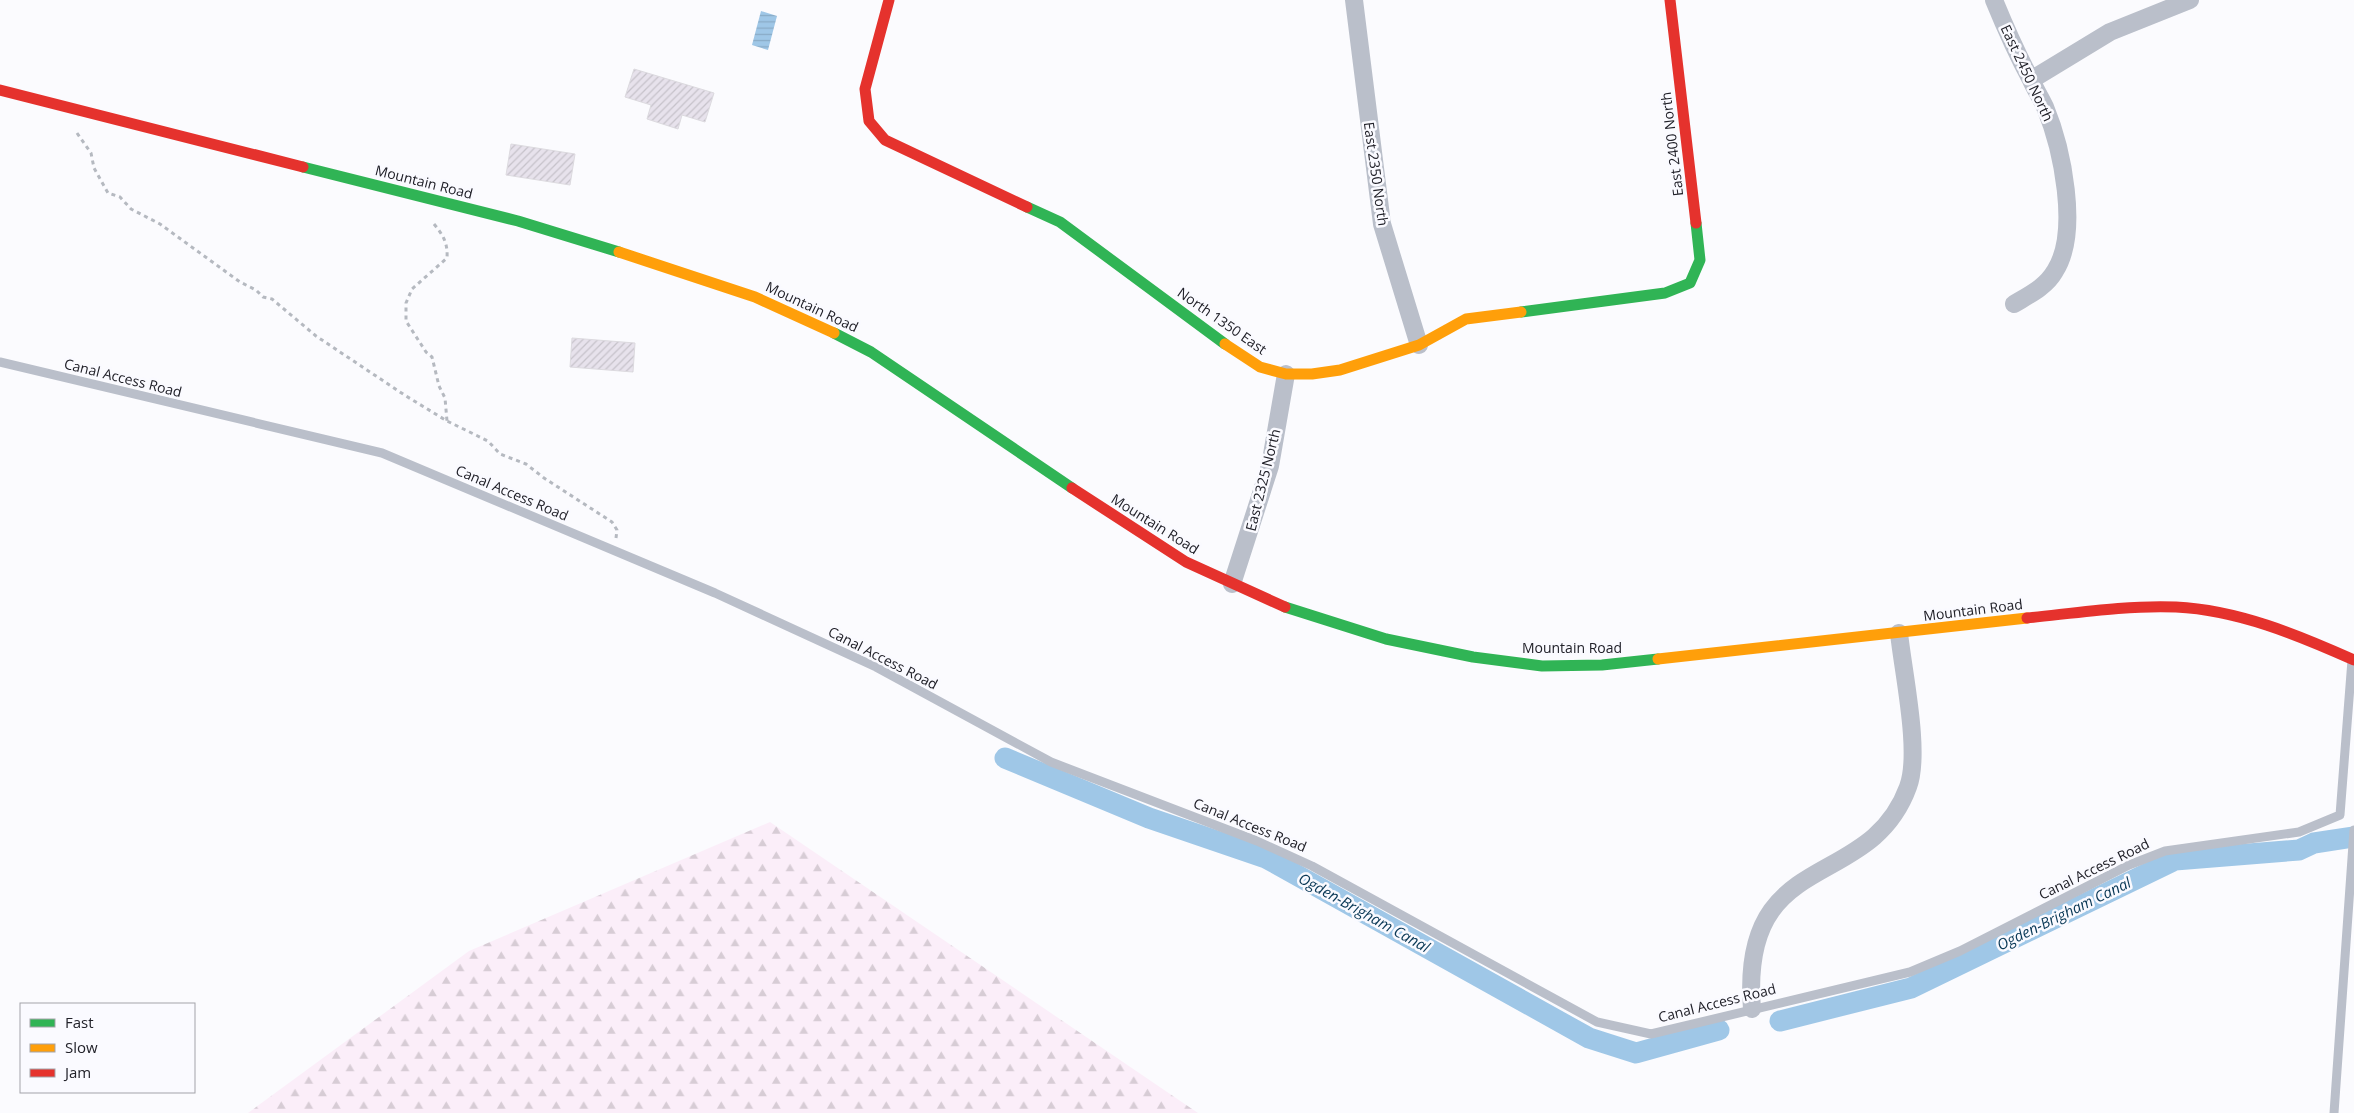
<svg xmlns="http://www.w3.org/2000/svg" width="2354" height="1113" font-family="'Open Sans',sans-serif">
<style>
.forest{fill:url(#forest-firs)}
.water{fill:url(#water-rules)}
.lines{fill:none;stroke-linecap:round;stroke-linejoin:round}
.canal{stroke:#9fc7e7;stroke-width:21}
.building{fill:url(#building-hatch);stroke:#dcdadf}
.path{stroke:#b5b9c0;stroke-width:3;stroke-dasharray:4 4;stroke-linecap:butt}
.lane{stroke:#babfca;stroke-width:9}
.street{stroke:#babfca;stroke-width:18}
.fast{stroke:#30b455;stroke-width:11}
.slow{stroke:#ff9f0a;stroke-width:11}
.jam{stroke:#e5322d;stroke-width:11}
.labels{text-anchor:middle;stroke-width:5;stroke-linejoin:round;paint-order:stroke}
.street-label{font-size:14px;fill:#212129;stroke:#fafaff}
.water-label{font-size:15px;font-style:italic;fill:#093856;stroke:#fafaff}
</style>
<defs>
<pattern id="forest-firs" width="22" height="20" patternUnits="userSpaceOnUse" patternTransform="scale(1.25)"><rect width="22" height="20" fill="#fbeef9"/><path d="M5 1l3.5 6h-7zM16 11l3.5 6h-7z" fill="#d7ccd5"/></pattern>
<pattern id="water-rules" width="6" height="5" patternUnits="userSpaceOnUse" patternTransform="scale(1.25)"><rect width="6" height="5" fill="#9fc7e7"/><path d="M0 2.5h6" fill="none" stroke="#89abc6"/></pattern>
<pattern id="building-hatch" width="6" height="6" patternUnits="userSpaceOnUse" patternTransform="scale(1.25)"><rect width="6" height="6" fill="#e7e2ec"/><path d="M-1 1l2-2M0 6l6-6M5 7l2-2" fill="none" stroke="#c6c2ca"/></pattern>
</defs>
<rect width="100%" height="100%" fill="#fbfbfe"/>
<path class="forest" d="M770,822L1198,1113H248L469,951Z"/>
<path class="water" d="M761,11L777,16L768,50L752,45Z"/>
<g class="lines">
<path class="canal" d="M1005,758L1149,818L1266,858L1589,1038L1636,1053L1719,1030
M1780,1021L1911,988L2175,860L2299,850L2314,843L2354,837"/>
</g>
<path class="building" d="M634,69L714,93L705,122L682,115L678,129L647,119L651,105L625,97Z
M511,144L575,154L570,185L506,175Z
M572,338L635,343L633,372L570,367Z"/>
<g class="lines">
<path class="path" d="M77,133L91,153L94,168L108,193L120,197L131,209L160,224L240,282L256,290L263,297L272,299L316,336L406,396L447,421L488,441L500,454L526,464L544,478L612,522L617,530L616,538
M434,224C443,235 448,243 447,258L412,289L406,303V321L426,352L432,357L439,386L445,398L447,421"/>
<path class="lane" d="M0,362L382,453L715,593L876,667L1051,762L1257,841L1312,866L1597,1022L1651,1034L1910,972L1960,951L2129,865L2165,851L2299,832L2340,815L2352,660
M2334,1113L2354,830"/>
<path class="street" d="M1354,0L1382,224L1419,345
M1994,0C2005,27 2017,54 2031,80C2035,89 2041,98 2045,107C2062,148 2080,232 2055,271C2046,287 2029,295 2014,304
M2031,80L2110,32L2190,0
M1232,584L1270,466L1286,374
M1752,1009C1739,845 1869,894 1908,787C1921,753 1903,672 1899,633"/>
<path class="fast" d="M303,167L518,221L619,252
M1027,207L1060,222L1225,344
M1521,312L1665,293L1690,283L1700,260L1696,223
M834,333L871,352L1072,488
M1285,607L1386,639L1473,657L1542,666L1602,665L1658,659"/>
<path class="slow" d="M619,252L755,297L834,333
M1225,344L1260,367L1286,374H1312L1340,370L1419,345L1466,319L1521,312
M1658,659L2027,618"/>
<path class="jam" d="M889,0L865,89L869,121L885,140L1027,207
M1670,0L1696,223
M0,90L303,167
M1072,488L1186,562L1285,607
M2027,618C2076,613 2127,605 2176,607C2238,610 2298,635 2354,660"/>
</g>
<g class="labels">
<g class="street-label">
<text transform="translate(2027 73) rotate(65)" y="5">East 2450 North</text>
<text transform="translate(1672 144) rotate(-97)" y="5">East 2400 North</text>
<text transform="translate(1376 174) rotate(82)" y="5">East 2350 North</text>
<text transform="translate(424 182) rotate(14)" y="5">Mountain Road</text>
<text transform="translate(812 307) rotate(25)" y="5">Mountain Road</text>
<text transform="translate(1222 321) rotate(35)" y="5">North 1350 East</text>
<text transform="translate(123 378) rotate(14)" y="5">Canal Access Road</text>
<text transform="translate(1263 480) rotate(-76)" y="5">East 2325 North</text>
<text transform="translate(512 493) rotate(23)" y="5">Canal Access Road</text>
<text transform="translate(1155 524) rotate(32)" y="5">Mountain Road</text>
<text transform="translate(1973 610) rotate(-7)" y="5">Mountain Road</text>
<text x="1572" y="653">Mountain Road</text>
<text transform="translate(883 658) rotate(27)" y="5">Canal Access Road</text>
<text transform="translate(1250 825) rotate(22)" y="5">Canal Access Road</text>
<text transform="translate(2094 869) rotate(-26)" y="5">Canal Access Road</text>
<text transform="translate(1717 1003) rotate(-14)" y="5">Canal Access Road</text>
</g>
<g class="water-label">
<text transform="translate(1364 913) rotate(29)" y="5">Ogden-Brigham Canal</text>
<text transform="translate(2064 914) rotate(-26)" y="5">Ogden-Brigham Canal</text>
</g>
</g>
<rect x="20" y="1003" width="175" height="90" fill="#fafaff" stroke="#a3a3a9"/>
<rect x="30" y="1019" width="25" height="8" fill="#30b455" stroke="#a3a3a9"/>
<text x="65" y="1028" font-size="15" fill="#212129">Fast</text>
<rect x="30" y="1044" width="25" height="8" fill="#ff9f0a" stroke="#a3a3a9"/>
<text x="65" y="1053" font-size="15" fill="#212129">Slow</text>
<rect x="30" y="1069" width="25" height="8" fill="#e5322d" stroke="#a3a3a9"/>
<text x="65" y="1078" font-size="15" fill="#212129">Jam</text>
</svg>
